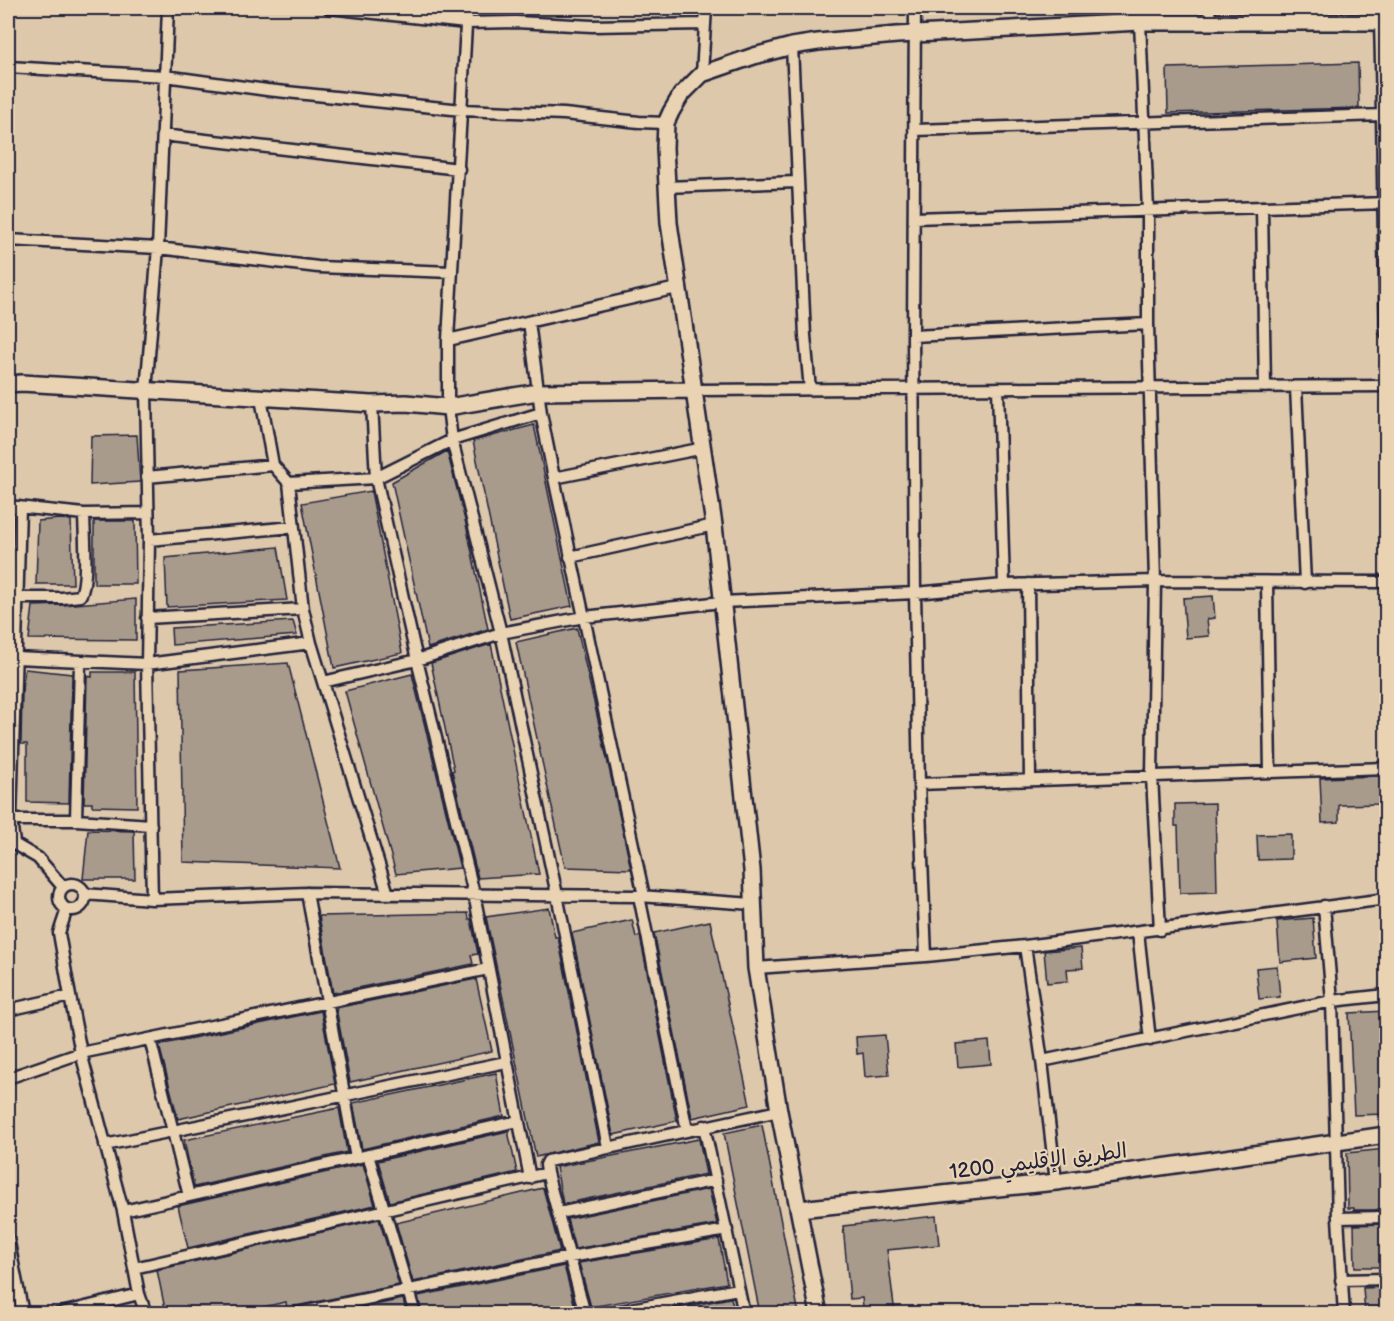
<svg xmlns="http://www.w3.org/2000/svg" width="1394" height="1321" font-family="'Balsamiq Sans','Playpen Sans Arabic',sans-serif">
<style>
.building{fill:#a89b8c;stroke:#22223b;stroke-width:1.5}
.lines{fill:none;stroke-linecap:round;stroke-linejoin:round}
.street-casing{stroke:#22223b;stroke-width:15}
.secondary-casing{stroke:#22223b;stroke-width:20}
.street{stroke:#e9d3b3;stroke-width:10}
.secondary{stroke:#e9d3b3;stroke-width:15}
.labels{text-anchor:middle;stroke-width:4.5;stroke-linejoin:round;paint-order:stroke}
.street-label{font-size:21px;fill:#22223b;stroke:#e9d3b3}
</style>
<rect width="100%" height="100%" fill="#ddc8ac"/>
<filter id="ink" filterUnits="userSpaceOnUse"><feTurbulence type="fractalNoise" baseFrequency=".0167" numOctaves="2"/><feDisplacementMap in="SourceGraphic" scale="12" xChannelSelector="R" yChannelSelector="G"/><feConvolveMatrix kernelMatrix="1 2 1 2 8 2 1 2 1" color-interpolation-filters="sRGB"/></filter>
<g filter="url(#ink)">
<path class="building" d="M1358,63L1359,108L1168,113L1167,68Z
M534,425L572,606L510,619L473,441Z
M137,435L140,482L90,485L91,436Z
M447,451L466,524L488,629L428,648L392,482Z
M371,491L402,653L334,668L302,503Z
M60,519L71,520L73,584H36L38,521Z
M94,521H135L136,584H94Z
M278,547L287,600L167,607L165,558Z
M1213,596L1215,618L1207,619L1209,636L1186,638L1183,598Z
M136,599V640L29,639L33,606L63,605Z
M293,621L297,635L172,645L171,628Z
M577,628L610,772L631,869L565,867L516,642Z
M491,644L539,874L478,878L452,771L454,770L431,663Z
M288,663L340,868L183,862L180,670Z
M25,669L72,674L69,803L27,802V744H21L22,691Z
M92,672H135L137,807L92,806V803H84L87,676L92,677Z
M412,674L460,868L396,874L345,691Z
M1380,776L1381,804L1339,805V822L1322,823L1320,778Z
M1215,803L1217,892L1180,893L1178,826H1175V804Z
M88,830L134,831L135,879H83Z
M1291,834V859L1258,860L1257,835Z
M549,908L555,937H558L599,1142L536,1157L486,917Z
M468,913L469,919H471L478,954L471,955L473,964L333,993L319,916Z
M1313,918L1316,958L1280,962L1277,921Z
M632,920L636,937L640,936L677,1121L613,1135L572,933Z
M710,921L750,1105L692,1118L654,933Z
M1081,948L1083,968L1067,969L1068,981L1047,983L1044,951Z
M1277,966L1280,997L1259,999L1256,968Z
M476,979L492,1051L350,1082L336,1008Z
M321,1011L335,1084L178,1119L159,1045Z
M1386,1011V1114L1354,1115L1349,1013Z
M885,1035L889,1075L865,1077L863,1053L857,1054L856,1037Z
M989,1041L991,1064L958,1067L956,1044Z
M496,1073L504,1116L362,1149L353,1103Z
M339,1108L347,1152L194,1187L184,1140Z
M762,1125L799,1314H760L724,1133Z
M508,1131L517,1172L390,1202L378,1161Z
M699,1139L706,1174L563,1204L556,1167Z
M1386,1149V1210H1354V1208H1348L1347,1153Z
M363,1164L375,1205L188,1248L178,1206Z
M543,1188L560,1251L413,1282L396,1223Z
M709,1189L717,1224L575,1249L567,1219Z
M936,1216L939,1245L887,1250L895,1314H864L862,1298L850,1299L843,1226Z
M379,1219L399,1285L291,1307L287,1310L286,1302L231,1314H166L157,1270Z
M1386,1224V1267H1355L1354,1225Z
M719,1239L727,1283L591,1307L579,1263Z
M564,1266L575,1307L544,1314H422L418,1296Z
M1386,1287V1314H1365L1363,1288Z
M731,1298L735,1314H648L730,1298Z
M403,1299L407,1314H333Z"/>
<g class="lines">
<defs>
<path id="street" d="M329,8L466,23L516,22L592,26L704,24
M467,8L448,340V407L452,440L501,633L557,895L608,1147
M915,8L913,336L915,593L919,784L926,956
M1209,8L1210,22
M1140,22L1148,211V324L1155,581L1152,776L1160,930
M1380,22C1383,126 1383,229 1386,333
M792,46L805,336L810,390
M8,67L165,76L267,90L462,110L564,114L639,122L666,123
M702,74L706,8
M915,130L1383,115
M162,135L459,169
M666,187L797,182
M1262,207L1265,387
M914,218L1386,203
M8,240L158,248L318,267L452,272
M529,322L541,413L554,478L644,896
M913,336L1148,324
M448,340L677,288
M1296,387L1305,583
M998,388L1004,585
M695,390L1386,386
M261,398L273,465L289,483L303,609L311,643L388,894
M372,404L376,478L417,660L474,894L530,1178
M147,477L273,465
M554,478L704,448
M289,483L376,478L452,440L541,413
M8,506L84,514L148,513
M149,540L293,527
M570,557L714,525
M1267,583L1270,772
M1028,584L1030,780
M17,598H62L80,596C89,583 84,532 84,514
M147,618L303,609
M16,658L147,664L311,643
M323,682L417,660L501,633L584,617L722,602L915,593L1004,585L1155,581L1386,582
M919,784L1386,768
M11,820H76L80,663
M76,820L151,825
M9,841L38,858L63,887
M14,843L11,820L20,507
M59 897a13 13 0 1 1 26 0a13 13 0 1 1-26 0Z
M307,893L356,1158
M84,894L152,899L307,893L639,896L753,904
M639,896L687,1130
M152,899L147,664L149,540L146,391L158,248L168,8
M1324,906L1332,1001L1338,1218L1344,1314
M67,909L59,933L70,996L81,1053L123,1211L139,1294L146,1314
M1138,932L1150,1040
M1025,946L1042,1061L1056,1182
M756,968L926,956L1025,946L1386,899
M8,1010L70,996
M150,1039L189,1196
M1042,1061L1332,1001L1386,995
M8,1078L81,1053L488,969
M704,1126L744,1314
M105,1145L506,1062
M368,1155L415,1314
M123,1211L518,1121
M559,1213L716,1180
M1338,1218L1386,1217
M8,1238L23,1314
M134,1268L547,1173
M1341,1280L1386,1279
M57,1314L139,1294
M293,1314L570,1257L727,1230
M585,1314L547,1173L546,1165L548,1161L779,1111
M604,1314L738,1289"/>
<path id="secondary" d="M8,384L22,383L372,404L406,403L448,407L538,392L695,390
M799,1209L1056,1182L1386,1135
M819,1314L779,1111L756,968L752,870L714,525L669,223L665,148L666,123L671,112L681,95L702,74L754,56L792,46L818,42L897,35L1140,22H1386"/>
</defs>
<use href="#street" class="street-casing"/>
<use href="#secondary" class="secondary-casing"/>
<use href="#street" class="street"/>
<use href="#secondary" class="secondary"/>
</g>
</g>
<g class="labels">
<g class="street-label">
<text transform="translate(1038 1161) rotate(-7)" y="7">الطريق الإقليمي 1200</text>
</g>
</g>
<rect width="1394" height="1321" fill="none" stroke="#e9d3b3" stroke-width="30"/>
<rect x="15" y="15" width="1364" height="1291" fill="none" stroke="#22223b" stroke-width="2" filter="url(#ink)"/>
</svg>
